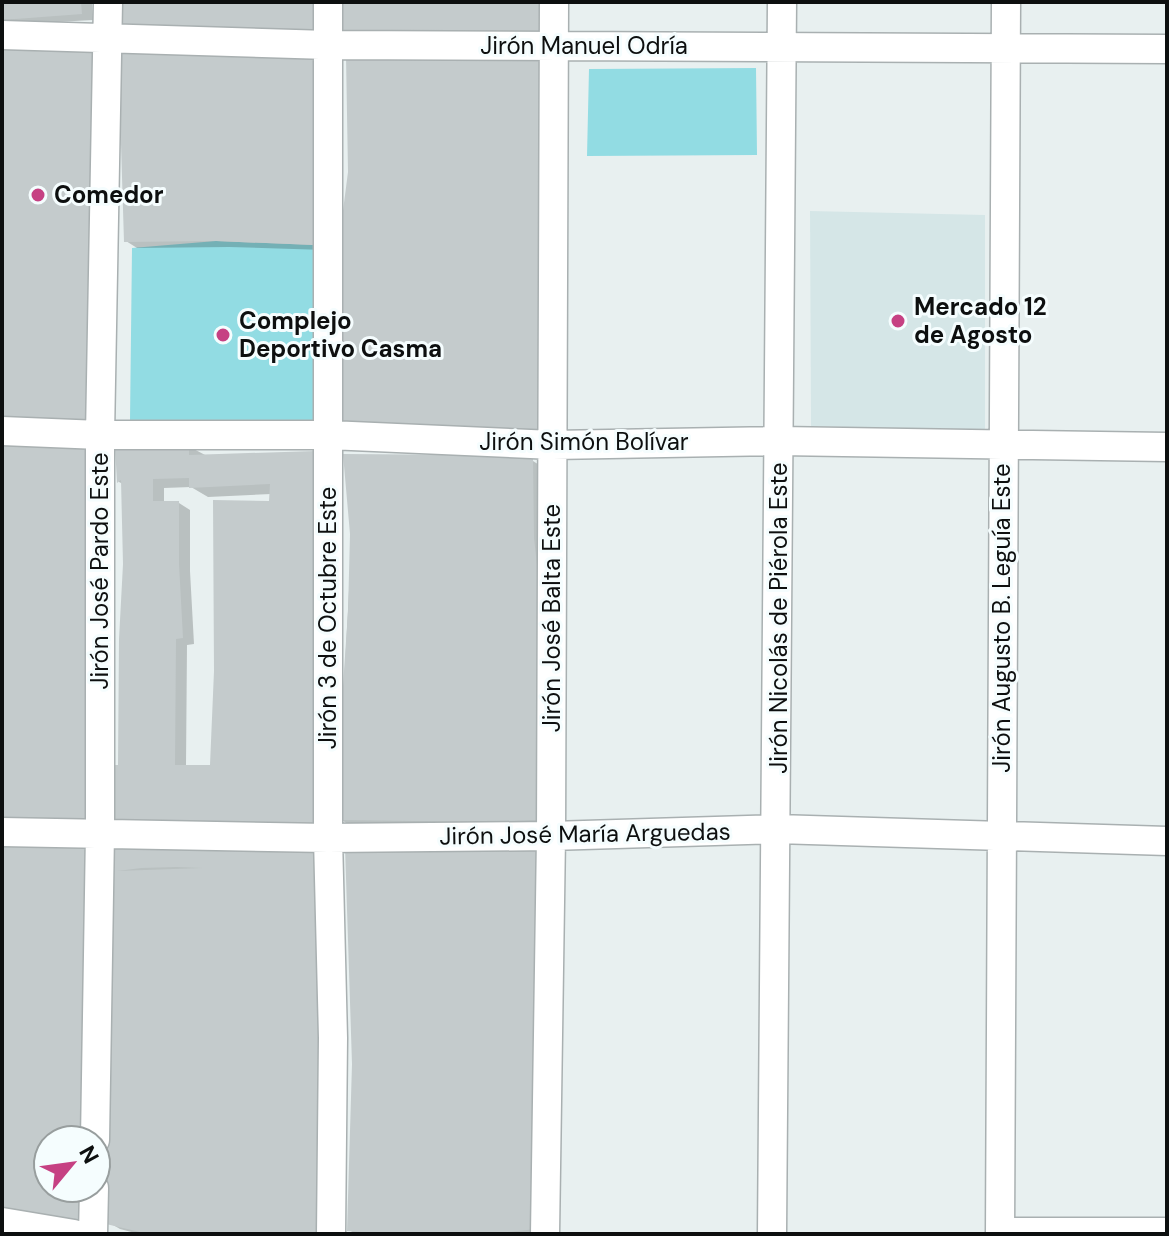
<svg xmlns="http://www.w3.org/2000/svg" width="1169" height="1236" font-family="'DM Sans',sans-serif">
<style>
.built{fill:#d5e6e7}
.green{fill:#92dce3}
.shadow{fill:#0003;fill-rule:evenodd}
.building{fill:#c4cbcc;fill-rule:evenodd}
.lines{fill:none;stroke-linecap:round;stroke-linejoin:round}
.minor-casing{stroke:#a9b0b1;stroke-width:31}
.minor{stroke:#fff;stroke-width:28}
.poi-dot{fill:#c64183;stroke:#f5fdfe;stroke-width:3}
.labels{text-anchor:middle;stroke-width:6;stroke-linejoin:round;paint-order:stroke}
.street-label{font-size:24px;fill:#0d0f0f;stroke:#f5fdfe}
.poi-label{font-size:24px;font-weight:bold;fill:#0d0f0f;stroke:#f5fdfe;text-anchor:start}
</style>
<rect width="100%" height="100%" fill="#e8f0f0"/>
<path class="built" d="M810,211L985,215V431L811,426Z"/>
<path class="green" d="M756,68L757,155L587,156L589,69Z
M216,241L314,245V423L130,421L132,248Z"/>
<path class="shadow" d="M2,2H92L93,20L2,25Z
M92,50L104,56L97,399L2,426Z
M118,103L325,250L229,247L137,248L126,241L121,122Z
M188,446L207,456L329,475L331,831L108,767H120L125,564L123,484L119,482L118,447ZM191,487L208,497L271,494V503L216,671L212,767H186L187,645L194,644L190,571V510L179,503H164V488Z
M533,461L544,468L551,825L351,826L340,819V760L352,534Z
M2,841L313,847L324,853L331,1234H139L120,1229L108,1222L100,1226L2,1214ZM48,1140H96V1188H48Z
M354,1064L547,1234H356L349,1230Z"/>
<path class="building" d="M2,2H81L82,14L2,20Z
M116,2H321L322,37L115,31Z
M337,2H547L545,38L337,35Z
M2,45L93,48L91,123L95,188L90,367L86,391L88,425L2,421Z
M118,47L320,51V207L314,245L216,241L124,242Z
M546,52L544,430L341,428L337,257L348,172L346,56Z
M92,441L97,822L2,826V442Z
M189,444V455L315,451L320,825L102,822V765H118L119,639L123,564L121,480L117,483L115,446ZM189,478V488L270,484L269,501L213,500L214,671L210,765H175L176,639L183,638L179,564V501H153V479Z
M343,454L479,455L533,459L534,538L540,591L541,820L488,822L338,820V760L348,612L350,534Z
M95,836L91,1140H48V1188H89V1221L2,1210V838Z
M103,840L313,845L319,1005L320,1234H170L140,1232L106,1224L96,1181ZM176,867L202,868L117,871L141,868Z
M345,847H541L536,1229L489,1234H389L347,1231L352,1064Z"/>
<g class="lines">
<defs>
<path id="minor" d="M328,2V838L333,1038L331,1234
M2,35L328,45L1167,49
M2,431L100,435H329L553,445L780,441L1167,447
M2,832L328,838L551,836L777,829L1167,841
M95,1140L100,832V435L108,2
M2,1222L74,1234
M1000,1232H1167
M93,1234L94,1188
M545,1234L551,836L554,2
M772,1234L782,2
M1000,1234L1006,2"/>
</defs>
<use href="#minor" class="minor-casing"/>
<use href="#minor" class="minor"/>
</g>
<g class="poi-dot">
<circle cx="38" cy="195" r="8"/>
<circle cx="898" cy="321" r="8"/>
<circle cx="223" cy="335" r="8"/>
</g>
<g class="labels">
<g class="street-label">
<text x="584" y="54">Jirón Manuel Odría</text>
<text x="584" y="450">Jirón Simón Bolívar</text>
<text transform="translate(100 571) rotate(-90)" y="8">Jirón José Pardo Este</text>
<text transform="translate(328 618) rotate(-90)" y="8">Jirón 3 de Octubre Este</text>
<text transform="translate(552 618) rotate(-90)" y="8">Jirón José Balta Este</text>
<text transform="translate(779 618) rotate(-90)" y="8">Jirón Nicolás de Piérola Este</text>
<text transform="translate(1002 618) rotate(-90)" y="8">Jirón Augusto B. Leguía Este</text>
<text transform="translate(585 834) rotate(-1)" y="8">Jirón José María Arguedas</text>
</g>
<g class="poi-label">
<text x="54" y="203">Comedor</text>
<text x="914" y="315">Mercado 12<tspan x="914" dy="28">de Agosto</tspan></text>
<text x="239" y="329">Complejo<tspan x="239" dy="28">Deportivo Casma</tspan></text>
</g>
</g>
<rect width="1169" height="1236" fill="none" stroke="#0d0f0f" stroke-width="8"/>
<g transform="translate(72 1164) rotate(61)"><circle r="38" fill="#f5fdfe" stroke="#989e9e" stroke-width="2"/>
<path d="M0-6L14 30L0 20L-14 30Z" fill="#c64183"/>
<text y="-12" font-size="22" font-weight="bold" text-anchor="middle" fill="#0d0f0f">N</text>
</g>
</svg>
